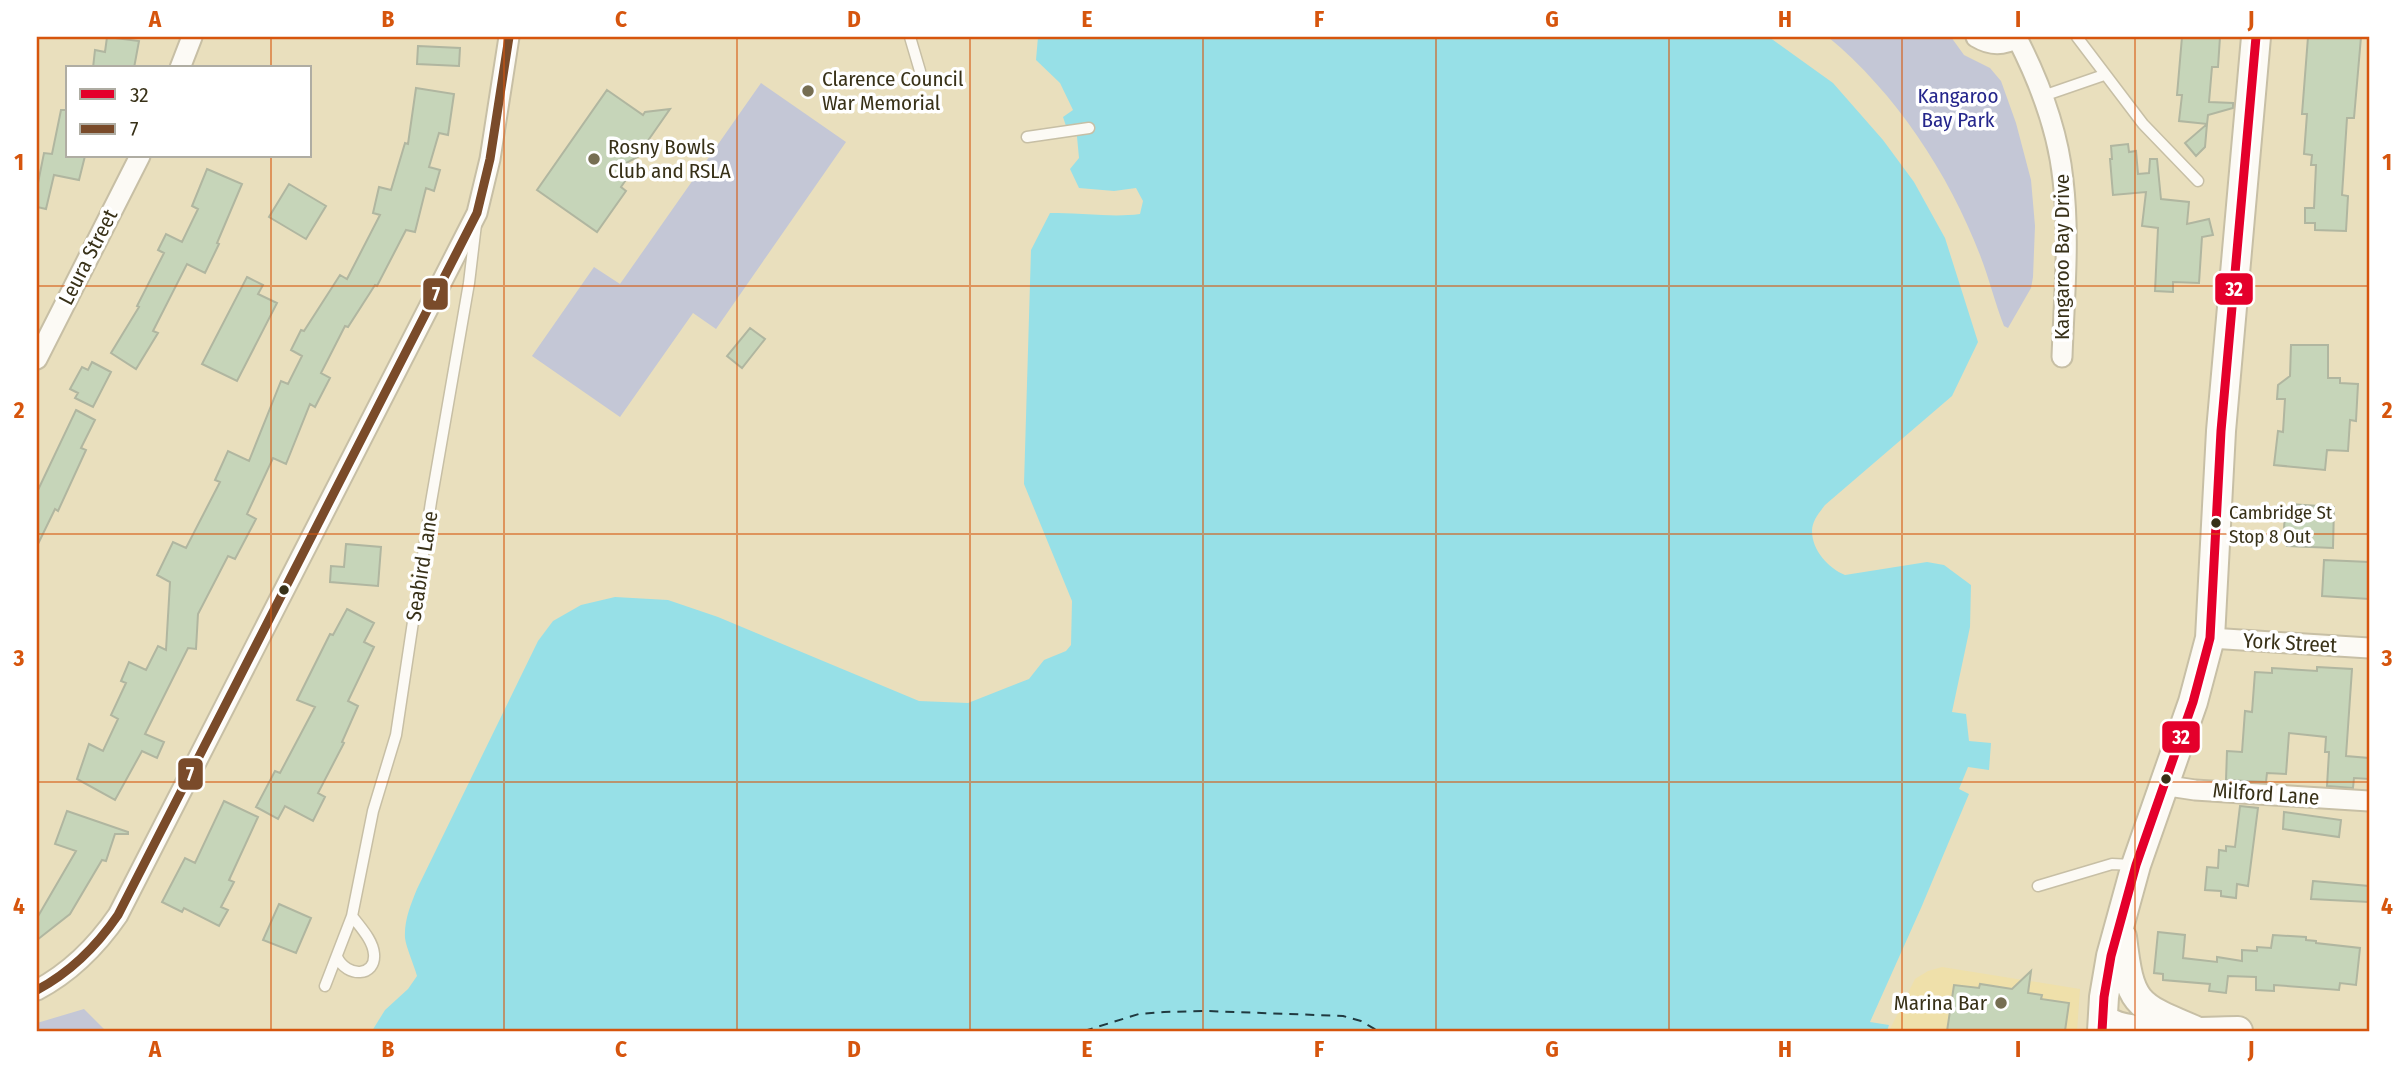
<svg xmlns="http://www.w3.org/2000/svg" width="2406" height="1068" font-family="'Fira Sans Condensed',sans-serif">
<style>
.built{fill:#efe0aa}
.green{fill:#c4c7d6}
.water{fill:#97e0e7}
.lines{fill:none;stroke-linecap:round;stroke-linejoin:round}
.ferry{stroke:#213a40;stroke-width:2;stroke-dasharray:9 7;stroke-linecap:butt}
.building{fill:#c6d5b9;stroke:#b0b6a0;stroke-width:2}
.lane-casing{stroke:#c7bfa5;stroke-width:13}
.street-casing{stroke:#c7bfa5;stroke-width:23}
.secondary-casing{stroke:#c7bfa5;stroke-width:32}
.lane{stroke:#fcfaf5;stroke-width:10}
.street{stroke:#fcfaf5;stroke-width:19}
.secondary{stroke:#fcfaf5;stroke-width:28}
.bus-1-casing{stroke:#fff;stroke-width:14}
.bus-2-casing{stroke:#fff;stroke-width:14}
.bus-1{stroke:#e4002b;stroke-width:9}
.bus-2{stroke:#7a4b2a;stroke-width:9}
.grid{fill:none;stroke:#d6550d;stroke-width:2;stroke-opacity:0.55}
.poi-dot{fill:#766e52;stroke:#fff;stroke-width:2.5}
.bus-dot{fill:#383118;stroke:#fff;stroke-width:2.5}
.labels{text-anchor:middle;stroke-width:7;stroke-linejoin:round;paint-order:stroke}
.bus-label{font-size:19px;fill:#383118;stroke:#fff;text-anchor:start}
.poi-label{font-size:21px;fill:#383118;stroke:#fff;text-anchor:start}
.park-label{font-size:21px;fill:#25268b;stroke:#fff}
.street-label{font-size:21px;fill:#383118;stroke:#fff}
.line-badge{stroke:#fff;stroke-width:2.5}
.badge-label{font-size:19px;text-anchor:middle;font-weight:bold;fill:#fff}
.neatline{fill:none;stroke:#d6550d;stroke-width:2.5}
.grid-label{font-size:23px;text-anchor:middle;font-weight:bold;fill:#d6550d}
</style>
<rect width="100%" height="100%" fill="#e9dfbd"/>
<path class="built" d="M1942,967L2080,989L2077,1031H1889L1915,979L1928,971Z"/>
<path class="green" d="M1828,37H1951L1964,55L1990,68L2001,81L2016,123L2031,180L2035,226L2033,277L2031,288L2008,328L2004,326C1995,303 1989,278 1980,255C1949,174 1895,92 1828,37Z
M761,83L846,142L716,329L693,313L620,417L532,356L594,267L620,284Z
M84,1009L106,1031H37V1023Z"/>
<path class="water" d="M1038,37H1769L1833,83L1883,140L1914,182L1945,238L1978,342L1952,396L1825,505C1819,513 1812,521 1812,531C1812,550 1828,568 1845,575L1927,562L1944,565L1971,585L1970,627L1952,712L1966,714L1969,741L1991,743L1989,770L1968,767L1959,789L1969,794L1921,908L1870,1022L1889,1025L1887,1031H372L385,1010L408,989L417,976C414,965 406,947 405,938C404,920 411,904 417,889L538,641L553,621L581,605L615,597L668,600L718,617L919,701L968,703L1029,679L1044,660L1066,651L1071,645L1072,601L1024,484L1031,250L1050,213C1082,212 1109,218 1140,214L1143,201L1136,188L1114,191L1079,188L1070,169L1079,158L1076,126H1066L1063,117L1073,110L1060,83L1036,60Z"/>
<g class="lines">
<path class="ferry" d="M1084,1031L1139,1014L1164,1012L1206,1011L1343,1016L1361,1021L1378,1031"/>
</g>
<path class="building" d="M107,37L139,41L134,68H93L95,50L105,52Z
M2182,37H2220L2218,67H2212L2209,102L2233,103V108L2208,115L2207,124L2179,121L2182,95H2177Z
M2308,37H2361L2354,118H2347L2342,195L2348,196L2346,231L2315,230V223H2305V208H2314L2316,165H2311L2312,155L2304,154L2307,114H2302Z
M418,46L460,48L459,66L417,64Z
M416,88L454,94L448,135L439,133L429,167L440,170L434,191L426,188L415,232L406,230L377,286L375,285L348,327L345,326L321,373L330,378L315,407L310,404L286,464L273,458L247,514L256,519L235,559L228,556L198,614L196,649L188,648L145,734L164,742L157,758L142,751L115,800L77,779L89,744L103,751L118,719L111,715L126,683L121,681L129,662L146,670L158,646L166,650L170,582L157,575L173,542L186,548L220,482L215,480L228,451L249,461L281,381L288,384L302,356L291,350L301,330L304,331L340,275L347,279L380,215L373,213L379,187L391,190L405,143L408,144Z
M607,90L643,115L645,112L670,109L647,142V152L626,163L634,168L621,187L626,191L597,232L537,190Z
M61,110H68V156H85L79,180L54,175L46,209L37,207V188L44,153L52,154Z
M2207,124L2205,147L2196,156L2185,143Z
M2128,144L2129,152L2136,151L2138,174L2149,173L2150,159H2157L2161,199L2189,202L2187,224L2209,219L2213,235L2202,237L2199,283L2173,282V292L2155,291L2158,228L2142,226L2146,192L2113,195L2110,159H2112L2111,146Z
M207,169L242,184L217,243L219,244L205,273L187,264L153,331L158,333L136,369L111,353L139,307L137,306L164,253L158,250L166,234L182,242L198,209L192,206Z
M289,184L326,206L306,239L269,217Z
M247,277L263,285L258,294L277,303L237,381L202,364Z
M750,328L765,339L742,368L727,356Z
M2291,345H2328V378H2340V383L2358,384L2356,421L2350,420L2348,451L2327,450L2325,470L2274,465L2278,431L2283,432L2285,399H2277L2278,385L2290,376Z
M92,362L111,372L93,407L75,398L78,393L70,389L82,367L88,370Z
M76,410L95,420L81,448L86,450L58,511L55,509L37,546V492Z
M2289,504L2334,507L2333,548L2287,546L2288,529H2284L2285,513H2289Z
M346,544L381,547L378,586L330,582L331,566L344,567Z
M2324,560L2369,562V599L2322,596Z
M347,609L374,623L364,642L374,647L348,701L358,706L342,742L344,743L318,793L325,797L313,821L285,806L278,819L256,807L275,771L280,773L315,707L297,700L330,634L333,635Z
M2317,667L2352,669L2346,756L2369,758V779L2354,778L2353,788L2327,786L2329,752H2325L2326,737L2289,733L2286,774L2267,773L2266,782L2226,780L2227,751L2242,752L2245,711L2252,712L2255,672L2272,673V668L2317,671Z
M224,801L258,817L229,880L234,882L221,907L228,910L219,926L184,908L182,912L162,902L185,858L195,863Z
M2240,806L2258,808L2248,886L2237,884L2236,898L2221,896V891L2205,890L2207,867L2218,868L2219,850L2226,851V846L2235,847Z
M67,811L128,832V834H115L106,861L102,860L70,914L37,940V918L76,851L55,844Z
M2284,812L2341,820L2339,837L2283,829Z
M2313,881L2369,886V902L2311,899Z
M279,904L311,918L296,953L263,940Z
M2158,932L2185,935L2183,958L2217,962V957L2242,961V950L2257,951V947L2271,948L2273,935L2306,937V940L2316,941V943L2360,948L2356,985L2340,983L2339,990L2274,985V991L2256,990V977L2228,976L2226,993L2209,991L2210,984L2163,980V974L2154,973Z
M2031,971L2028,993L2042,995L2041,999L2069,1003L2065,1031H1947L1954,985L1979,988L1980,984L2012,989Z"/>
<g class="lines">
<defs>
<path id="lane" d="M910,37L920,71
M2077,37L2143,124L2198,181
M2043,96L2104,75
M1027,137L1089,128
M2038,886L2112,864L2132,865
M337,957C347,978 376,977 374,954C373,940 360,927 352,916
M325,986L352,916L373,811L396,735L431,502L469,283L476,224"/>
<path id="street" d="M1976,37C1991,46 2003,46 2019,37
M2017,38C2040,83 2058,130 2063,180C2070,238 2064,299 2062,357
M180,68L192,37
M37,359L140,156
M2210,638L2369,648
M2162,785L2195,790L2369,801
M37,990C71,972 96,947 118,915L477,213L490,159L509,37"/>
<path id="secondary" d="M2122,937C2130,1003 2134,1005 2194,1030
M2104,1018C2122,1038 2209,1031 2238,1031
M2102,1031L2104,997L2111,956L2136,865L2193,702L2210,638L2221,431L2256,37"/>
</defs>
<use href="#lane" class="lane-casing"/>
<use href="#street" class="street-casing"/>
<use href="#secondary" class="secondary-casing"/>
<use href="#lane" class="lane"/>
<use href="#street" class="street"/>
<use href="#secondary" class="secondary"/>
<defs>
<path id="bus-1" d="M2102,1031L2104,997L2111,956L2136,865L2193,702L2210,638L2221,431L2256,37"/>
<path id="bus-2" d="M37,990C71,972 96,947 118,915L477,213L490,159L509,37"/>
</defs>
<use href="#bus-1" class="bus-1-casing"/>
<use href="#bus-2" class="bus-2-casing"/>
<use href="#bus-1" class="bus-1"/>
<use href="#bus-2" class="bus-2"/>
</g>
<path class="grid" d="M271,37V68M504,37V1031M737,37V1031M970,37V1031M1203,37V1031M1436,37V1031M1669,37V1031M1902,37V1031M2135,37V1031M271,156V1031M37,286H2369M37,534H2369M37,782H2369"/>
<g class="poi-dot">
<circle cx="808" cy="91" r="7"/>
<circle cx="594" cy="159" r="7"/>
<circle cx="2001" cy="1003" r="7"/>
</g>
<g class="bus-dot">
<circle cx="2216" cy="523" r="6"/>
<circle cx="284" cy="590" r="6"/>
<circle cx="2166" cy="779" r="6"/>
</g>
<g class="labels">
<g class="bus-label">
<text x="2229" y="519">Cambridge St<tspan x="2229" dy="24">Stop 8 Out</tspan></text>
</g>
<g class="poi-label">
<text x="822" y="86">Clarence Council<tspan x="822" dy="24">War Memorial</tspan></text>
<text x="608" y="154">Rosny Bowls<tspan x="608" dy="24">Club and RSLA</tspan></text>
<text x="1987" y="1010" text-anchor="end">Marina Bar</text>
</g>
<g class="park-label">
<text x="1958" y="103">Kangaroo<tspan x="1958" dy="24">Bay Park</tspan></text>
</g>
<g class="street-label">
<text transform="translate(88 257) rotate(-63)" y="7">Leura Street</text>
<text transform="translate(2062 257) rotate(-90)" y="7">Kangaroo Bay Drive</text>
<text transform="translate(422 566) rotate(-81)" y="7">Seabird Lane</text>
<text transform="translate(2290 643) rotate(3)" y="7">York Street</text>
<text transform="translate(2266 794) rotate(4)" y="7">Milford Lane</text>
</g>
</g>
<g class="line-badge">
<rect x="2214" y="272" width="40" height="34" rx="7" fill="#e4002b"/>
<rect x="422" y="277" width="27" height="34" rx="7" fill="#7a4b2a"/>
<rect x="2161" y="720" width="40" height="34" rx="7" fill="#e4002b"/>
<rect x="177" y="757" width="27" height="34" rx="7" fill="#7a4b2a"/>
</g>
<g class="badge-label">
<text x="2234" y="296">32</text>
<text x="436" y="301">7</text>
<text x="2181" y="744">32</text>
<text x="190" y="781">7</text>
</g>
<rect width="2406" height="1068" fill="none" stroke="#ffffff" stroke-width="77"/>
<rect x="66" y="66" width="245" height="91" fill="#ffffff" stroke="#afada3" stroke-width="2"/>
<rect x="80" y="89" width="35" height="10" fill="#e4002b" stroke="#afada3" stroke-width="2"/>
<text x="130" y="102" font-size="21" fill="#383118">32</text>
<rect x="80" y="124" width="35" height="10" fill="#7a4b2a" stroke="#afada3" stroke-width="2"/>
<text x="130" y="136" font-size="21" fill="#383118">7</text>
<rect x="38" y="38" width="2330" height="992" class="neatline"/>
<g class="grid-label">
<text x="155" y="27">A</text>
<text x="388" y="27">B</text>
<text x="621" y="27">C</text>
<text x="854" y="27">D</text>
<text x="1087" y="27">E</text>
<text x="1319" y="27">F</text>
<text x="1552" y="27">G</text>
<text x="1785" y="27">H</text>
<text x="2018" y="27">I</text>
<text x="2251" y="27">J</text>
<text x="19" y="170">1</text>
<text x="2387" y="170">1</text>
<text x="19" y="418">2</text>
<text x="2387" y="418">2</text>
<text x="19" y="666">3</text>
<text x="2387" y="666">3</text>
<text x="19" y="914">4</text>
<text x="2387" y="914">4</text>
<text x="155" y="1057">A</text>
<text x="388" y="1057">B</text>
<text x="621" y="1057">C</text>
<text x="854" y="1057">D</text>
<text x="1087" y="1057">E</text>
<text x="1319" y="1057">F</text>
<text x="1552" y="1057">G</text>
<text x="1785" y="1057">H</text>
<text x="2018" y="1057">I</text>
<text x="2251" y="1057">J</text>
</g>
</svg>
